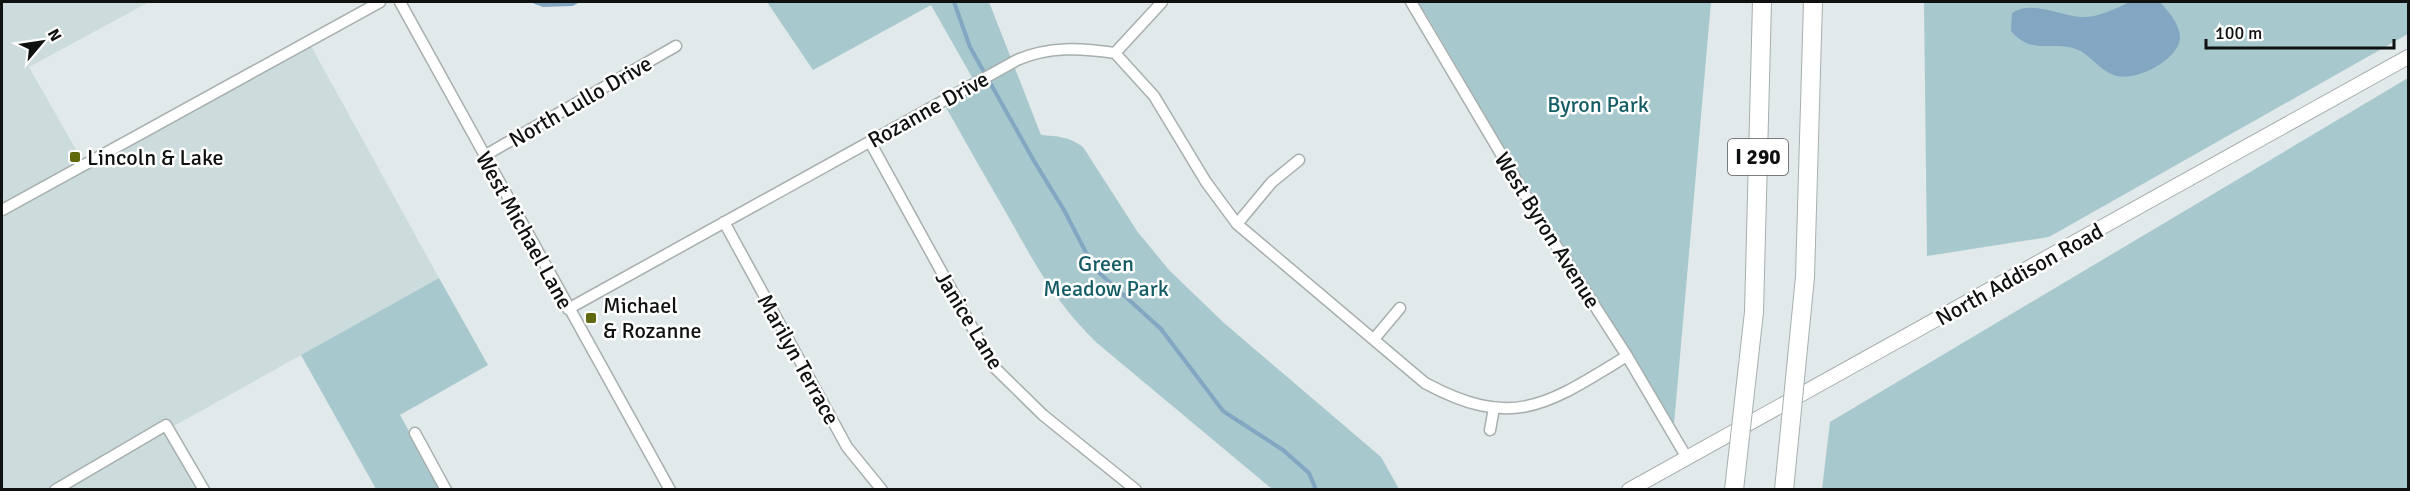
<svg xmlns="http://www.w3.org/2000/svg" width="2410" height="491" font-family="Signika,sans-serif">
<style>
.built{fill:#ccdcdd}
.green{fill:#a7c8cd}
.water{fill:#83a6c2}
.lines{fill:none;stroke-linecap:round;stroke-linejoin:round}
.stream{stroke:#83a6c2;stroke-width:4}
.street-casing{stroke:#a7aeae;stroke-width:13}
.secondary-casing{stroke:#a7aeae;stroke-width:16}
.highway-casing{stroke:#a7aeae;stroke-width:20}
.street{stroke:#fff;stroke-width:10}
.secondary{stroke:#fff;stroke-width:14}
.highway{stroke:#fff;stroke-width:18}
.highway-bridge-casing{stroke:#a7aeae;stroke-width:20;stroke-linecap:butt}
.highway-bridge{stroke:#fff;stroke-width:18}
.poi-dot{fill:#60690d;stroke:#fff;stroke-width:2}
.labels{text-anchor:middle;stroke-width:5;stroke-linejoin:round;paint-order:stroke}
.shield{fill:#fff;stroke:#575858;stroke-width:1.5}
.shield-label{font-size:21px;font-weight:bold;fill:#0f1111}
.street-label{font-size:22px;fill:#0f1111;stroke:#fff}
.park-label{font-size:22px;fill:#145d66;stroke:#fff}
.poi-label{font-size:22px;fill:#0f1111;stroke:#fff;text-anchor:start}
</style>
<rect width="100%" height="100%" fill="#e1e9ea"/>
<path class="built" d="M2,2H149L29,67L87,169L311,46L439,278L165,431L199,489H2Z"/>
<path class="green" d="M767,2H989L1041,135C1057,136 1070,137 1083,147L1137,231L1169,270L1224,323L1381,457L1399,489H1272L1097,343C1056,303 1036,266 1008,216C986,178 965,141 944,104L977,86L931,5L813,70Z
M1418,2H1711L1673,436L1430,21Z
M1924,2H2408V34L2049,237L1927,256Z
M2408,78V489H1822L1830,422Z
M439,278L488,365L400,415L441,489H376L301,355Z"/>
<path class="water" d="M2130,2H2160C2168,11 2180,24 2180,38C2179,60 2134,83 2114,75C2099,70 2090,54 2076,49C2051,41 2031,55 2011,31L2012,13C2031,0 2058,15 2080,17C2098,18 2114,9 2130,2Z"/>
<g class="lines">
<path class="stream" d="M535,2L543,5L572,4L576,2
M954,2L970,47L1034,161L1064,210L1094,268L1161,329L1223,411L1283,450L1309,473L1316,490"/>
<defs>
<path id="street" d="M400,2L670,490
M1411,2L1546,230L1627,356L1687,458
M1115,53L1162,2
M870,142L994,367L1043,415L1136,490
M484,156L676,46
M2,210L380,2
M724,222L847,447L882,490
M1237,224L1272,182L1299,160
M568,309L1017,60C1049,46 1081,48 1115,53L1154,96L1206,182L1237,224L1425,383C1514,431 1548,404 1627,356
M1374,339L1400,308
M1490,430L1494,408
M415,433L446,490
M55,490L166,425L204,490"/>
<path id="secondary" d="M1629,490L2408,57"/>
<path id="highway" d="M1805,277L1813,2
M1754,312L1762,2"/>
</defs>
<use href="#street" class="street-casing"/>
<use href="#secondary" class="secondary-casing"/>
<use href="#highway" class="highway-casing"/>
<use href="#street" class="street"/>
<use href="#secondary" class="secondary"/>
<use href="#highway" class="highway"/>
<defs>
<path id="highway-bridge" d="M1734,490L1754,312
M1784,490L1805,277"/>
</defs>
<use href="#highway-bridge" class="highway-bridge-casing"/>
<use href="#highway-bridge" class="highway-bridge"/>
</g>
<g class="poi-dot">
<rect x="69" y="151" width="12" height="12" rx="3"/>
<rect x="585" y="312" width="12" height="12" rx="3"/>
</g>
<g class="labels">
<rect class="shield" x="1728" y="139" width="60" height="36" rx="4.5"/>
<g class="shield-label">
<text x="1758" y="164">I 290</text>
</g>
<g class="street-label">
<text transform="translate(580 101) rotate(-30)" y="8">North Lullo Drive</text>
<text transform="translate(928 109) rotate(-29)" y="8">Rozanne Drive</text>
<text transform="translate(525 230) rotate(61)" y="8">West Michael Lane</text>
<text transform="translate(1548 230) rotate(58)" y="8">West Byron Avenue</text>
<text transform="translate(2019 274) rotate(-29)" y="8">North Addison Road</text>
<text transform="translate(970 320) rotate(59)" y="8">Janice Lane</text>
<text transform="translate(799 359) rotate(61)" y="8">Marilyn Terrace</text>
</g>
<g class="park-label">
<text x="1598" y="112">Byron Park</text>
<text x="1106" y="271">Green<tspan x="1106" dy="25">Meadow Park</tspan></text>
</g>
<g class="poi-label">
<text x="87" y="165">Lincoln &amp; Lake</text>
<text x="603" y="313">Michael<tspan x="603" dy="25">&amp; Rozanne</tspan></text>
</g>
</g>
<rect width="2410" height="491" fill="none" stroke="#0f1111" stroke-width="6"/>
<g transform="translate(42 42) rotate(61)" stroke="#ffffff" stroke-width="4.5" paint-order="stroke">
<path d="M0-4.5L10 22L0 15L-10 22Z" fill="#0f1111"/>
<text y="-9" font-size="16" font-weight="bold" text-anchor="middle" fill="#0f1111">N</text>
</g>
<path d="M2206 39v9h188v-9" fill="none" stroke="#0f1111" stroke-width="3"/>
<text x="2215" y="39" font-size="18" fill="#0f1111" stroke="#ffffff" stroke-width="4.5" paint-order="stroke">100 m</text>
</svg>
